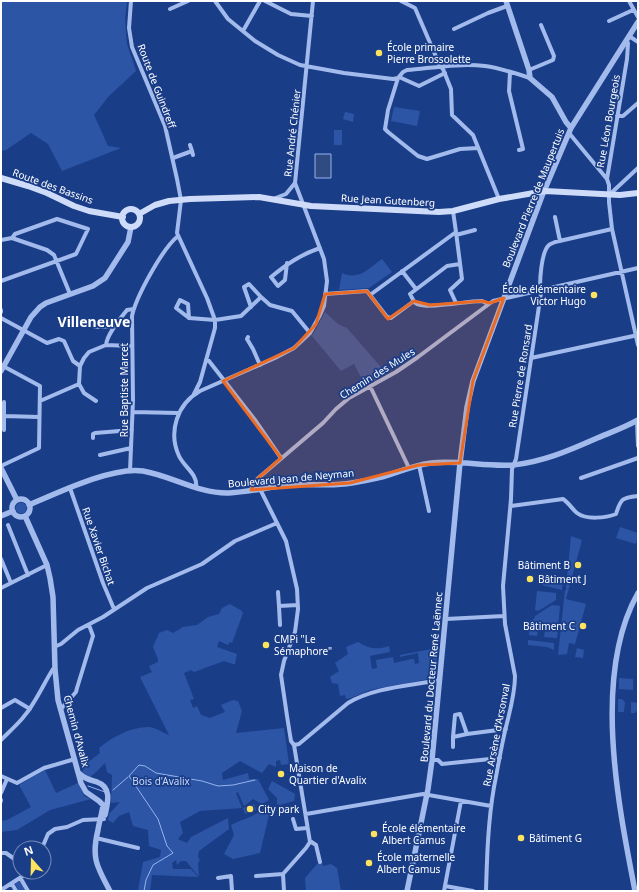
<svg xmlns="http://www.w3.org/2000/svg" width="639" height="892" font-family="'Noto Sans',sans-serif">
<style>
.green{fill:#2d55a6}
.water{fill:#304a82;stroke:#95b4ef}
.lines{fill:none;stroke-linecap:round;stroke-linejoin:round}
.stream{stroke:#95b4ef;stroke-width:1}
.minor{stroke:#a2bbec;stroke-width:4}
.tertiary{stroke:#a2bbec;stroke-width:5.5}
.secondary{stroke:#cfdcf9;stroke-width:6}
.marked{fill:#ea6a24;fill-opacity:0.2;stroke:#ea6a24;stroke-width:3;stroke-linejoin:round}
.poi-dot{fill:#fee35e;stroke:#1a3d88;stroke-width:1.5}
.labels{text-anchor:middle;stroke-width:3.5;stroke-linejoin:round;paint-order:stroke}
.poi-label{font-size:10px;fill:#fff;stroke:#1a3d88;text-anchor:start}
.street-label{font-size:10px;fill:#fff;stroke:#1a3d88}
.park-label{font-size:10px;fill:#c8d8f9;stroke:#1a3d88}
.district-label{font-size:14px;font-weight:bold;fill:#fff;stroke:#1a3d88}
</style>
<rect width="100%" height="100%" fill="#1a3d88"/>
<path class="green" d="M1,1H127L125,19L127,44L136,71L109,96L94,115L108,146L121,148L62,171L48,144L31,133L6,150L1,151Z
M394,107L420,111L417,126L391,121Z
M345,112L354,114L353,122L343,119Z
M334,130H342V145H334Z
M382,259L392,272L369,288L339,290L342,273C359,281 369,268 382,259Z
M325,312L338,324L347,328L387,374L365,385L354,364L341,371L312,336Z
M15.5 508a5.5 5.5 0 1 1 11 0a5.5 5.5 0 1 1-11 0Z
M620,527L638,533L636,544L616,538Z
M571,536L582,540L566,599L586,604L575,644L569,643L567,654L558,655L565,590H567L566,589Z
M550,576L563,578L562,590L538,584Z
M537,591L556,593V600L538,611L535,610Z
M230,604L242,611L243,613L232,643L230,642L228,645L219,641L217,647L237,654L235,664H233L224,661L194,672L191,670L184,673L194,699L190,700L193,708L197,706L201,715L210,718L225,712L221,705L233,700L238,701L242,711L236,733L284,728L289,764L281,765L280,760L276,761V767L269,764L262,773L240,761L222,773L223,780L248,773L249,779H258L269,800L262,804L253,799L244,806L238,792L236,793L242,808L200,811L180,822L183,833L178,839L187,843L191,837L228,818L229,829L199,851L198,856L200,861L198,862L199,877L186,861H181L177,865L176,860L172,863L173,869H191L198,877L152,875L150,891H138L143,862L160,857L161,850L149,846L148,830L133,826L129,812L119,816L113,823L108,820L109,814L120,802L111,803L112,775L107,772L105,763L96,772L89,778L83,772V766L100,753L99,748C112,737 131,727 148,727C155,727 163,733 169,735L140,677L152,672L149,666L158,662V659L153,647L159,633L167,630L173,633L183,627L197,625L208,617L219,614L222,608Z
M552,605L560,606L557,638L544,637L545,631L538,630L537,636L529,635L530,621L534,619L535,616Z
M528,640L554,643V650L547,647L528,645Z
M358,642C369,649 377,650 389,646L390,652L370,656L372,669L377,668L376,660L393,657L394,663L412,659H414L415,664L419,663L418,653L400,657V655L437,648L436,676L434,678L370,690L351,698L346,699L345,695L340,696L338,684L332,683L330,677L339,671L335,663L348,654L346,647Z
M577,648L584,650L583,658L575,657Z
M619,678L633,679V690L619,689Z
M618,699H622L625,702L624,712H618Z
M631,702L638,703V709L635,713H631Z
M45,770L56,793L78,783L84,796L91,799L50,810L17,830L1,832V821L7,820L31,807L19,785Z
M272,781L295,794L294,801L280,805L277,804V798L268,789Z
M254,804L256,810L245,814L243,808Z
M263,809L267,810L269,815L260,853L233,859L224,854L234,835L231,825C240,820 256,816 263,809Z
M322,862L323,866L331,864L337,868L341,891H306L305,878L318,863Z
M19,881L21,882L27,891H18L15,883Z"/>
<path class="water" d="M315,154H331V178H315Z"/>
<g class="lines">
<path class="stream" d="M88,786L105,792
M113,790L128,777
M144,891L146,880L153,865L173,853L167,846L158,819L129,776L139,765L145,766L156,773L202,781L218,786L233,785L255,780"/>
<path class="minor" d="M131,1L129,28L132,47L165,126L177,179L181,200L177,233L207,298L215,320V328L200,382L194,394
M215,1L228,19L255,41L278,55L300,65L344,73L393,79L398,78L403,72L407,70C432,68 459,63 485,66C500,68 515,73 530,78
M265,1L291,14L312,16
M401,1L415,8L440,66L443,69L451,89L452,115L473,135L499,199
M629,1L638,17
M170,9L188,1
M609,21L633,10
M454,29L488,13L507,6
M243,31L260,1
M629,36L638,42
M626,42L628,43L627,59L607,179L609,185V202L612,229L638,345
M529,70L553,60L554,56L541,25
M510,72L509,91L523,149L519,150
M399,77L419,86L445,73
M398,78L388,110L385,129L388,132L418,156L427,159L460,149L478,148
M617,116H623L638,103
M569,133L607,179
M190,145L192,151
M173,158L192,151L193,155
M609,195L638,168
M273,199L286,194L295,183
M555,217L560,241
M456,235L475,230
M12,238L47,250L54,255L70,294
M1,240L12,238L15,234L57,219L88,229L76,254L1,281
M287,263L285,280L278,286L271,277C287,264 300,255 320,248
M460,264L447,266L410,294C412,297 413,302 417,304C432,309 465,301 482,301L488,304
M402,271L416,289
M325,294L367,291L370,295
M414,301L391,318L387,317L370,295L456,232L453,211
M456,303L450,290L462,279L456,232
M251,307L244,287L249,284L261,297
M1,310V312
M1,318L47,343L59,339L64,341L73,361L80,366
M189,318L188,304L180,300L176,308L189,318L215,320L241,316L261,297L270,305L292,311L310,333
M95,327L116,326
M248,337L247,339L253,349L260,365
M106,345C107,334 120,319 127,310L134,309
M531,358L638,335
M206,360L209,361L255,420L281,458
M1,365L40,386L39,448L1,466
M370,386L409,468
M40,401L79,384
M96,401L84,393L79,384L80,366L84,358L89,352L106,345L132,346
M133,412L178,413
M4,416L39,417
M637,421L638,446
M4,430V402
M93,438V434L95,433L132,430
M100,455L131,448
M419,465L429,511
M130,471L133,400L132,316C136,297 162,249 178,236
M581,478L638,458
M196,487C198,474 184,467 179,456C168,432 177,404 200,391L275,358L294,348L310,333L320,315L324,306L327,281L324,259L295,183L313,1
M70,488L103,583L114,609
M260,489L286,541L297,589L298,609L295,632L284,661L281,675L287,716L291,741L294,745L310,842L306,848L283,874L284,891
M251,490L253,484L256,480L323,423L336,409L349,398L396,372L418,357L493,301L638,268
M511,506L563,499C569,503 572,509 577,513C586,520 606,518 616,514C621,498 622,498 638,496
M8,525L28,575
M1,559L11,583
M1,588L47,565
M278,592L279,606L298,605
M279,606L280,625
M446,619L504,616
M54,647L61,644L78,630L103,617L147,588L202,564L235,541L277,523
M1,708L15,700L30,709
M61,709L76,692L77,688L93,636L89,625
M467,734L453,737L455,715L460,714L467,734L506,729
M1,740C13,728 26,717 34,702C41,691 46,680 53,669H55
M294,745L299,744L348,703C375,687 410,686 440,680
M453,747V737
M432,760H438L442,764L500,758
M1,776L17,783L44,768L75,759
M1,793L7,779
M1,800V801
M306,814L423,794L491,806
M293,819L296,829L307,828
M96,838L138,848
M310,841L316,845L320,862
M42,848L48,834L55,829L67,827L83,820L104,819
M1,853H6L20,863
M256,876L283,874
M218,878L231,876L232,891
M21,879L28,891
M12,884L16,891
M445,886L473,891
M1,890L29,872
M444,891L461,801
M486,891C487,856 488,822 494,787C498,767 501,747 506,727C510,710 515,694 515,676L505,624L503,586L511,499L512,469L516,459L541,293C539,284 541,252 549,245C550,244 553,243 555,242L612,229"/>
<path class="tertiary" d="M506,1L529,70L530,78L552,97L566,122L571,128
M1,371L31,317L40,307L46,303L93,286L105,278L128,242L131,227
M1,468L17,500
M12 508a9 9 0 1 1 18 0a9 9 0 1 1-18 0Z
M29,505C57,493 113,466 143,471C172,476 199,494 229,493C249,492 269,487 289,485C310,483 330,487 352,483C364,481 377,479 389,475C403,470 416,465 431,463C459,460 486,467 513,465C542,462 568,451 595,439C609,433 624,428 638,420
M1,516L13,511
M25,516L47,565L50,578L53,597L55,669L58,700L81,783L86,792L99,801L103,805C102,814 99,822 98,830C91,858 97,867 110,891
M80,774C85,779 90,780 97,782C112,787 108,802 105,815
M407,891L428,789L432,760L460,463L467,407L473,381L542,196L571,128L638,22
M635,891C618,804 592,674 638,593"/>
<path class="secondary" d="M1,178L28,186L47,193L74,206L89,211L123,217
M122 218a9 9 0 1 1 18 0a9 9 0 1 1-18 0Z
M139,214L155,205L169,201L190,199L259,197L311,206L439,212L453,211L499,199L545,191L620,195L638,193"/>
</g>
<path class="marked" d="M367,291L388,319L414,301L430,305L482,301L490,303L504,298L473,381L460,463L419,465L350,483L251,490L256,480L281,458L223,381L294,348L316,324L325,294Z"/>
<g class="poi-dot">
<circle cx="379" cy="53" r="4"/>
<circle cx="594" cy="295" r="4"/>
<circle cx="578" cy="565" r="4"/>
<circle cx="530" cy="579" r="4"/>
<circle cx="583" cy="626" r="4"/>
<circle cx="266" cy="645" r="4"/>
<circle cx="281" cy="774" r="4"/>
<circle cx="250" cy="809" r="4"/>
<circle cx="374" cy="834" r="4"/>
<circle cx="521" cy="838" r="4"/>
<circle cx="369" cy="863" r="4"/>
</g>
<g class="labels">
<g class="poi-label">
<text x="387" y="51">École primaire<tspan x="387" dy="12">Pierre Brossolette</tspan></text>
<text x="586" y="293" text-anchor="end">École élémentaire<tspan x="586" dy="12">Victor Hugo</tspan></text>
<text x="570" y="569" text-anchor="end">Bâtiment B</text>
<text x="538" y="583">Bâtiment J</text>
<text x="575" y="630" text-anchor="end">Bâtiment C</text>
<text x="274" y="643">CMPi "Le<tspan x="274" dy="12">Sémaphore"</tspan></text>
<text x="289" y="772">Maison de<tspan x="289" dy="12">Quartier d'Avalix</tspan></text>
<text x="258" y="813">City park</text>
<text x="382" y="832">École élémentaire<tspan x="382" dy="12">Albert Camus</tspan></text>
<text x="529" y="842">Bâtiment G</text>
<text x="377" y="861">École maternelle<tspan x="377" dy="12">Albert Camus</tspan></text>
</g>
<g class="street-label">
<text transform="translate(157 86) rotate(69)" y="4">Route de Guindreff</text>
<text transform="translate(608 121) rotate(-80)" y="4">Rue Léon Bourgeois</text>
<text transform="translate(292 133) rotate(-84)" y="4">Rue André Chénier</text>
<text transform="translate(53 186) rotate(20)" y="4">Route des Bassins</text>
<text transform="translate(533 198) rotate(-68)" y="4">Boulevard Pierre de Maupertuis</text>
<text transform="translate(388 200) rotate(3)" y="4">Rue Jean Gutenberg</text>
<text transform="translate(377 373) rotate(-32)" y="4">Chemin des Mules</text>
<text transform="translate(520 376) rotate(-81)" y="4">Rue Pierre de Ronsard</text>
<text transform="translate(124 390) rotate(-90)" y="4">Rue Baptiste Marcet</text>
<text transform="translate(291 478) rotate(-5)" y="4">Boulevard Jean de Neyman</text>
<text transform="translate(99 546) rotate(71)" y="4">Rue Xavier Bichat</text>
<text transform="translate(431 677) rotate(-85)" y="4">Boulevard du Docteur René Laënnec</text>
<text transform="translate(77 731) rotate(75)" y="4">Chemin d'Avalix</text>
<text transform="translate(496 735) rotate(-79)" y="4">Rue Arsène d'Arsonval</text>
</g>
<g class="park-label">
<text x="161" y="785">Bois d'Avalix</text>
</g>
<g class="district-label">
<text x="94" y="327">Villeneuve</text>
</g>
</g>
<rect width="639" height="892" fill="none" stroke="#ffffff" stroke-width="4"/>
<g transform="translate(32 860) rotate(340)"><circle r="19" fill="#1a3d88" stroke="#768bb8"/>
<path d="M0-3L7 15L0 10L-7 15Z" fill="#fee35e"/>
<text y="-6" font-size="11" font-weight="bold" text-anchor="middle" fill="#ffffff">N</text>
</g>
</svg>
